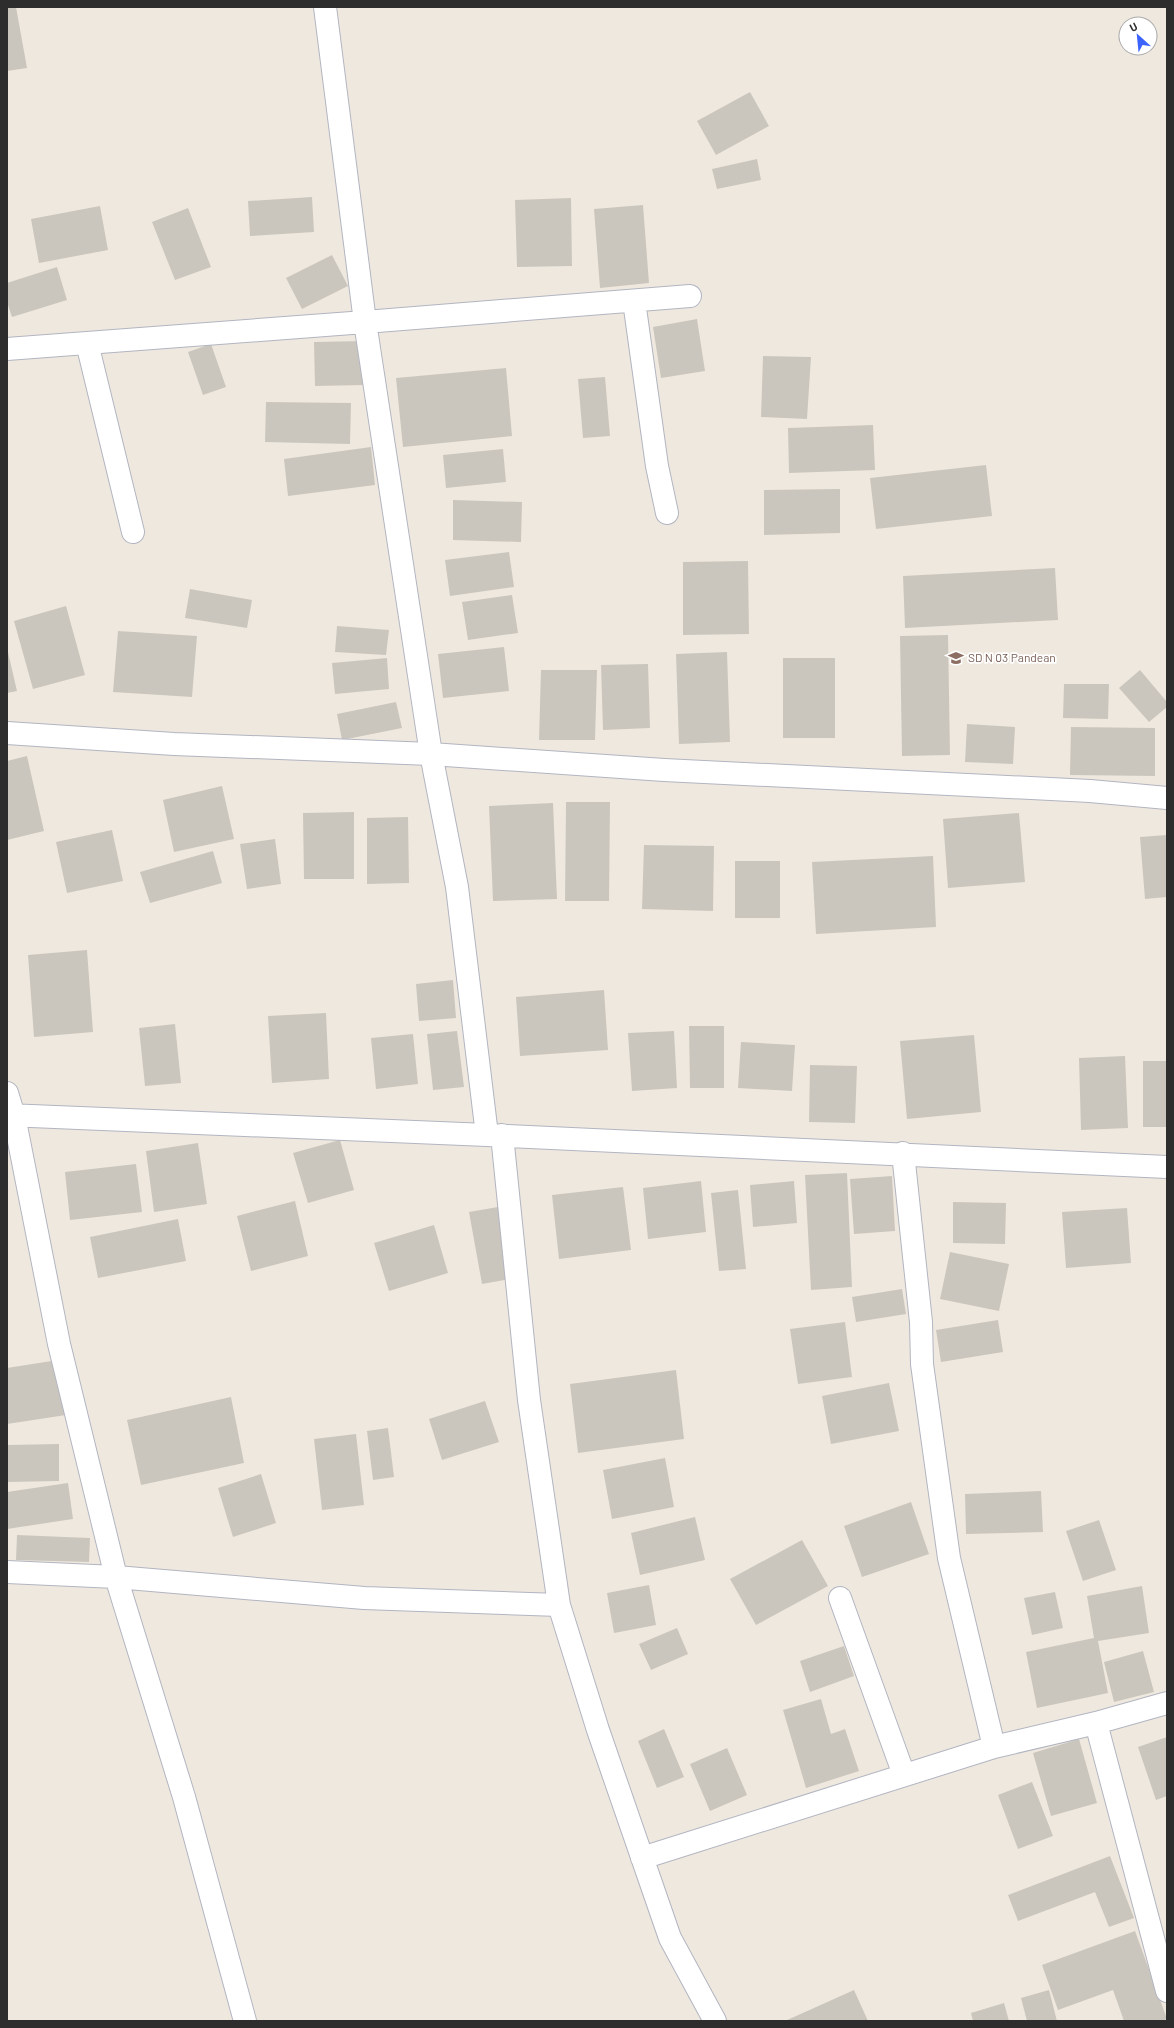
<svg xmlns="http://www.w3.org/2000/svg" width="1174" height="2028" font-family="Barlow,sans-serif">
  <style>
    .building { fill: #cbc6bd }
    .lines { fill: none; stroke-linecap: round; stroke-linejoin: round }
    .minor-casing { stroke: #b2b5c1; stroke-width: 24 }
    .minor { stroke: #fff; stroke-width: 22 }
    .labels { text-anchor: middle; stroke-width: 3.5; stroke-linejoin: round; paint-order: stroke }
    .education-label { font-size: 12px; fill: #785e54; stroke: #fff; text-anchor: start }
  </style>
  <rect width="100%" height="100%" fill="#efe8df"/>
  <!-- building -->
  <path class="building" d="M7,7H16L27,68L7,71Z
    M750,92L769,126L716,155L697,121Z
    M757,159L761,180L717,189L712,169Z
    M312,197L314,232L250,236L248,201Z
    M571,198L572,266L517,267L515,200Z
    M643,205L649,283L600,288L594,209Z
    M100,206L108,250L39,263L31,219Z
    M188,208L211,267L175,280L152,222Z
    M332,255L348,286L302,309L286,278Z
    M57,267L67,300L12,317L7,302V283Z
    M697,319L705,371L661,378L653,327Z
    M364,341L365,385L315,386L314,342Z
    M211,344L226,387L203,395L188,352Z
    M763,356L811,357L807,419L761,417Z
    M506,368L512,436L403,447L396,378Z
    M605,377L610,436L583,438L578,379Z
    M266,402L351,403L350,444L265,442Z
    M873,425L875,470L789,473L788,428Z
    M371,447L375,485L288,496L284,459Z
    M503,449L506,482L446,488L443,455Z
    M986,465L992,516L876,529L870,478Z
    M840,489V533L764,535V490Z
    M453,500L522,502L521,542L453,540Z
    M509,552L514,587L450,596L445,560Z
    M748,561L749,634L683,635V562Z
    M1055,568L1058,620L905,628L903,576Z
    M190,589L252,600L247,628L185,618Z
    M512,595L518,633L468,640L462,602Z
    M66,606L85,675L33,689L14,621Z
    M337,626L389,630L386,655L335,652Z
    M118,631L197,636L192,697L113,692Z
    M948,635L950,755L902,756L900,636Z
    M504,647L509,691L443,698L438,654Z
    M7,648L17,691L7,693Z
    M727,652L730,742L679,744L676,654Z
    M387,658L389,689L335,694L332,663Z
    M783,658H835V738H783Z
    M648,664L650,728L603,730L601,665Z
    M541,670H597L595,740H539Z
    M1140,670L1167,702V707L1149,722L1119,688Z
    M1064,684H1109L1108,719L1063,718Z
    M396,702L402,728L342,740L337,714Z
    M967,724L1015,727L1013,764L965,762Z
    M1071,727L1155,728V776L1070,775Z
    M27,756L44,831L7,840V761Z
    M222,786L234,839L174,852L163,800Z
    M566,802H610L609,901H565Z
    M553,803L557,899L493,901L489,806Z
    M354,812V879H304L303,813Z
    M1019,813L1025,882L948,888L943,819Z
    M408,817L409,883L367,884V818Z
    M112,830L123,881L67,893L56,842Z
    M1167,835V897L1145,899L1140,837Z
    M275,839L281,884L247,889L240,844Z
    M644,845L714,846L713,911L642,909Z
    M213,851L222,883L150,903L140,872Z
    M933,856L936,927L816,934L812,862Z
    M735,861H780V918H735Z
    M87,950L93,1032L34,1037L28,955Z
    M453,980L456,1018L419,1021L416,984Z
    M604,990L608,1050L520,1056L516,997Z
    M326,1013L329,1079L272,1083L268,1016Z
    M175,1024L181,1083L145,1086L139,1028Z
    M689,1026H724V1088H690Z
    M457,1031L464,1087L433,1090L427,1034Z
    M674,1031L677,1088L632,1091L628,1033Z
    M413,1034L418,1084L376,1089L371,1038Z
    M974,1035L981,1112L907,1119L900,1041Z
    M741,1042L795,1045L792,1091L738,1088Z
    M1125,1056L1128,1128L1081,1130L1079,1058Z
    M1143,1061H1167V1127H1143Z
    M810,1065L857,1066L855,1123L809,1122Z
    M340,1140L354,1190L308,1203L293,1153Z
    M198,1143L207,1204L154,1212L146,1151Z
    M136,1164L142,1212L70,1220L65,1172Z
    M847,1173L852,1287L811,1290L805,1175Z
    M892,1176L895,1231L854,1234L850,1179Z
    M701,1181L706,1232L648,1239L643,1188Z
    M794,1181L797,1223L753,1227L750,1185Z
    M623,1187L631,1250L559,1259L552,1195Z
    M738,1190L746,1269L719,1271L711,1193Z
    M295,1201L308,1256L251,1271L237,1216Z
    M953,1202L1006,1203L1005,1244L953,1243Z
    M498,1207L510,1279L482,1284L469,1212Z
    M1127,1208L1131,1263L1066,1268L1062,1212Z
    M178,1219L186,1261L98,1278L90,1237Z
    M434,1225L448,1273L389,1291L374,1243Z
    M950,1252L1009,1264L999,1311L940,1299Z
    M902,1289L906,1314L856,1322L852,1297Z
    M998,1320L1003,1352L941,1362L936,1330Z
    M845,1322L852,1377L798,1384L790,1329Z
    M58,1360L66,1415L7,1424V1368Z
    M676,1370L684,1439L578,1453L570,1384Z
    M889,1383L899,1431L831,1444L822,1396Z
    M231,1397L244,1463L141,1485L127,1420Z
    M485,1401L499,1442L442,1460L429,1419Z
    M388,1428L394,1477L373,1480L367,1431Z
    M356,1434L364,1505L322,1510L314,1439Z
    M59,1444V1481L7,1482V1445Z
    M665,1458L674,1507L612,1519L603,1470Z
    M261,1474L276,1523L233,1537L218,1488Z
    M68,1483L73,1519L7,1529V1492Z
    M1041,1491L1043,1532L966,1534L965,1494Z
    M911,1502L929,1554L862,1577L844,1526Z
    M695,1517L705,1560L640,1575L631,1533Z
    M1099,1520L1116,1570L1083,1581L1066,1531Z
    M17,1535L90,1538L89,1562L16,1560Z
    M802,1540L828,1586L756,1625L730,1579Z
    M649,1585L656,1625L614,1633L607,1593Z
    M1142,1586L1149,1633L1098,1641L1108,1693L1037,1708L1026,1652L1094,1638L1087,1596Z
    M1055,1592L1063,1628L1032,1635L1024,1598Z
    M677,1628L688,1654L651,1670L639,1644Z
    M844,1646L854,1676L810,1692L800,1661Z
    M1143,1651L1154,1692L1114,1702L1104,1662Z
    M821,1699L831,1734L845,1729L859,1771L806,1788L783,1710Z
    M664,1729L684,1777L657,1788L638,1741Z
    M1167,1737V1796L1156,1800L1138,1747Z
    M1079,1739L1097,1803L1051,1816L1033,1753Z
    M727,1748L747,1795L710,1811L690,1764Z
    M1032,1782L1053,1836L1018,1849L998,1795Z
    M1110,1856L1134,1918L1109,1927L1095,1892L1018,1921L1008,1895Z
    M1135,1931L1167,2019L1162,2021H1124L1113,1990L1058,2010L1042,1965Z
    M854,1990L868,2021H785Z
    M1049,1990L1057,2021H1027L1021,1998Z
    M1004,2003L1009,2021H973L971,2013Z"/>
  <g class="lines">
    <!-- minor casing -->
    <g class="minor-casing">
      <path id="minor" d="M325,7L365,322L431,754L457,887L487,1135
        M634,301L657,466L667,513
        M87,343L133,532
        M7,349L365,322L690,296
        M7,733L174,744L431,754L664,770L1090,791L1167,798
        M7,1093L14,1116L59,1344L116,1577L184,1797L245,2021
        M7,1115L487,1135L1167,1167
        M502,1135L529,1400L559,1605L598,1730L670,1938L715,2021
        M903,1153L921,1322L922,1364L949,1558L994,1747
        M7,1572L116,1577L364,1598L559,1605
        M840,1598L904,1775
        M1096,1723L1167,1991
        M642,1858L994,1747L1096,1723L1167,1703"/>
    </g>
    <!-- minor -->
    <use href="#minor" class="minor"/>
  </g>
  <!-- icons -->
  <defs>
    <g id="school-bare" transform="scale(1.2)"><path d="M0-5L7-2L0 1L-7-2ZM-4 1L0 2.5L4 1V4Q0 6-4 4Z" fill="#8d6e63" stroke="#fff" stroke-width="2.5" paint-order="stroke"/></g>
  </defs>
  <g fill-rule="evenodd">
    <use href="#school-bare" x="956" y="658"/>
  </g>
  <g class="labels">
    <!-- education labels -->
    <g class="education-label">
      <text x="968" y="662">SD N 03 Pandean</text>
    </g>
  </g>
  <!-- border -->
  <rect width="1174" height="2028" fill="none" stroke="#2d2d2d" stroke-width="16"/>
  <!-- north arrow -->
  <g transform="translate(1138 36) rotate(333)"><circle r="19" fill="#ffffff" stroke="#ababab"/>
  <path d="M0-3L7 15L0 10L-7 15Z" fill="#3c62ff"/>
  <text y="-6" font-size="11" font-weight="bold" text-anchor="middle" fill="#2d2d2d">U</text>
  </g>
</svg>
